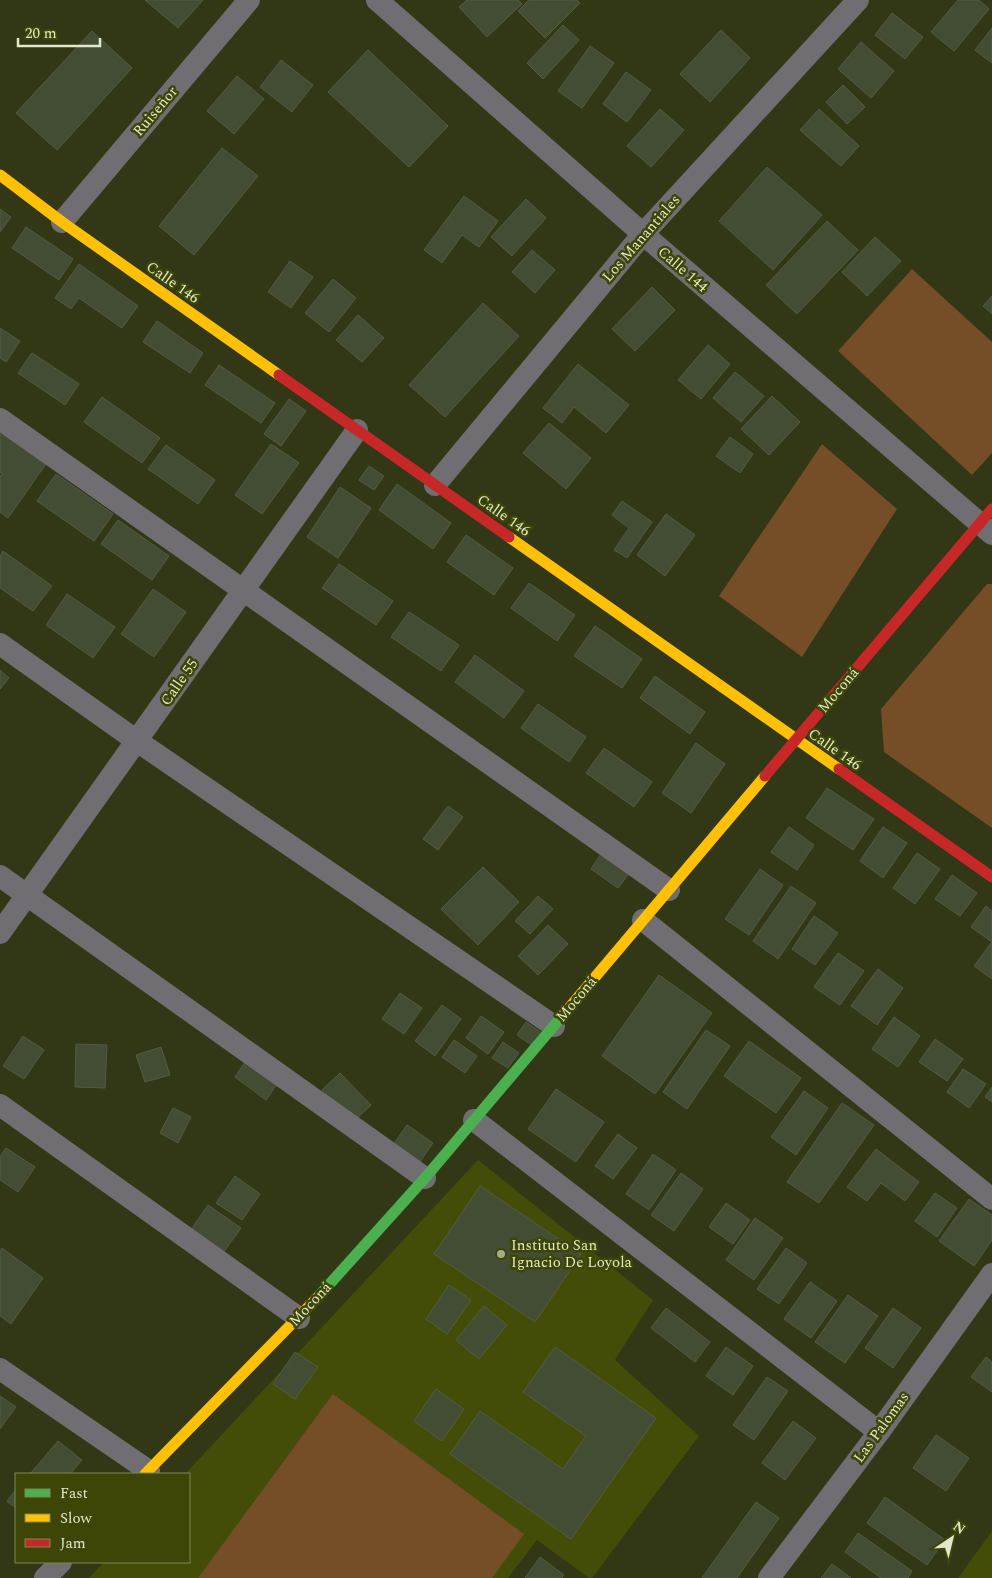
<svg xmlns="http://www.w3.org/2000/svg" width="992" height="1578" font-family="Spectral,serif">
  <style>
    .built { fill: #434d07 }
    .green { fill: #754d26 }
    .building { fill: #434d34; stroke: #535c44 }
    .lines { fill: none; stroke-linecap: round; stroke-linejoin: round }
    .street { stroke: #706e72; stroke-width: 22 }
    .fast { stroke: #4caf50; stroke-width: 11 }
    .slow { stroke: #ffc107; stroke-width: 11 }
    .jam { stroke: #c62828; stroke-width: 11 }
    .poi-dot { fill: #a4ab8b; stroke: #3d4507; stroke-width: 2 }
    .labels { text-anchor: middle; stroke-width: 5; stroke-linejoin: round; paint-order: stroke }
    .street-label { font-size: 15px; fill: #e2e9cb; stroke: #3d4507 }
    .poi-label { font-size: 15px; fill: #e2e9cb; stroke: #3d4507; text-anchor: start }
  </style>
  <rect width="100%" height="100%" fill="#323715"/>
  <!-- built -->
  <path class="built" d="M478,1160L653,1300L615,1360L699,1436L592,1578H589L537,1540L508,1578H89L104,1562H189V1474H185Z
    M992,1531V1578H958Z"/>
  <!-- green -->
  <path class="green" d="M912,269L992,342V453L972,475L838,351Z
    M822,444L897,509L802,657L719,596Z
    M987,584H992V828L884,752L881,709Z
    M333,1394L524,1534L492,1578H198Z"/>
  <!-- building -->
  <path class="building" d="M145,0H203L178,28Z
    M467,0H518L522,4L487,37L459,7Z
    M529,0H577L580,3L545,38L518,11Z
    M958,0H979L989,9L954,51L931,32Z
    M892,13L923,37L905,59L875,35Z
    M563,25L579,40L543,79L527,63Z
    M992,28V63L975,50Z
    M721,30L750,58L710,102L680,74Z
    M92,31L132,68L57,150L16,113Z
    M861,42L894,71L871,98L838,69Z
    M590,46L614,63L582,108L558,91Z
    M368,50L448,126L409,167L328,92Z
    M281,60L313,85L292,112L260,87Z
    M626,72L651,90L627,122L603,104Z
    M237,76L264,99L234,134L207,111Z
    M843,85L865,107L847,124L826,102Z
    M660,109L684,130L651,167L627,146Z
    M819,109L859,146L841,166L800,130Z
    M222,148L258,176L194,255L159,226Z
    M767,167L822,215L773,270L719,221Z
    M464,196L498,221L479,247L462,235L442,263L424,250Z
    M526,199L546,218L512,256L491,237Z
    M0,209L11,217L0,232Z
    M827,221L858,250L797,314L766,285Z
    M26,227L73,259L59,280L12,248Z
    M875,237L901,261L867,296L842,272Z
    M532,250L555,270L535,293L512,272Z
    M290,261L313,277L291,308L268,292Z
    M79,264L138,306L122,328L79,298L71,309L55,298Z
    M333,279L356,298L329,332L305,313Z
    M652,287L675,310L635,351L612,329Z
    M992,296V314L983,306Z
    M483,303L519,336L445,417L409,385Z
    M358,315L384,338L362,362L336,340Z
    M157,321L203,353L190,373L143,342Z
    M0,328L20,341L6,362L0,358Z
    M708,345L730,364L701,399L678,380Z
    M32,353L79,384L65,405L18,373Z
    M578,364L629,405L606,433L574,407L562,423L543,408Z
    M219,365L275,403L261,423L205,385Z
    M735,372L764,396L741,422L713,398Z
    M772,396L800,422L769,455L741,429Z
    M102,397L160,438L142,463L84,422Z
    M289,399L306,411L281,446L264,434Z
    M549,423L591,458L566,489L523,453Z
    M0,428L48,461L8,518L0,512V476L2,474L0,472Z
    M730,437L753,454L740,473L716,456Z
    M271,444L299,463L262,514L235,495Z
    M166,445L215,480L198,504L148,469Z
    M369,466L384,476L374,490L359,480Z
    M56,474L113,514L94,541L37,501Z
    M397,484L451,523L433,549L379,510Z
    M340,487L371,508L338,558L307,537Z
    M622,501L652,522L627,558L614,550L629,528L612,515Z
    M666,514L695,535L665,576L637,555Z
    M118,520L169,556L152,580L101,544Z
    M466,535L513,568L494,595L447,562Z
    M3,551L52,586L33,611L0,588V556Z
    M339,564L393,601L376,625L322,588Z
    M529,583L575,615L557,641L511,608Z
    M153,589L186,612L154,657L121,634Z
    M67,594L115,627L93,658L46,625Z
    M409,612L459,645L441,671L391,637Z
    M595,626L642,659L622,688L574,656Z
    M475,655L524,691L504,718L455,682Z
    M0,670L9,678L0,689Z
    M655,676L705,712L690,734L640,698Z
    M538,704L586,737L569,762L521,728Z
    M696,743L725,764L691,813L662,793Z
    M604,748L652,782L634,807L586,773Z
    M827,788L874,819L853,850L806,818Z
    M448,806L463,817L438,850L423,839Z
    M789,827L814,845L797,870L771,852Z
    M883,827L907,843L883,878L860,861Z
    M603,851L631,871L618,888L591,869Z
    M917,853L940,869L915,904L893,888Z
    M483,867L519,902L478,945L441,909Z
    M760,869L783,885L749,935L725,919Z
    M952,875L977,893L960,916L935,899Z
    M791,886L816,903L778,959L753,941Z
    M538,896L553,909L530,934L515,921Z
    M986,906L992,911V942L971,927Z
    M814,916L838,933L815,965L792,949Z
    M548,925L568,944L538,975L518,956Z
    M992,942V979L974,966Z
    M838,953L864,971L840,1005L814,987Z
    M878,969L903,988L877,1025L851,1006Z
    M659,975L712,1013L655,1094L602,1056Z
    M400,993L422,1008L404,1034L382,1019Z
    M442,1005L461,1019L435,1056L415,1041Z
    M481,1016L504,1032L488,1054L466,1038Z
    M894,1017L920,1036L898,1067L872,1049Z
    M526,1022L542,1033L533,1046L517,1035Z
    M706,1030L730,1046L687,1109L663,1092Z
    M23,1036L44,1050L24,1079L3,1066Z
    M935,1039L963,1059L947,1081L919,1062Z
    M454,1040L477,1056L465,1073L442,1057Z
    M749,1041L801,1078L776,1113L724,1076Z
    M503,1042L519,1053L508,1068L492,1058Z
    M76,1044L107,1045L105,1088L75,1087Z
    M161,1047L170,1075L145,1082L136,1055Z
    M247,1059L279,1081L266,1100L235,1077Z
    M963,1069L986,1084L969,1108L947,1092Z
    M340,1073L371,1105L353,1122L322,1090Z
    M992,1087V1102L985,1097Z
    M556,1089L604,1122L576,1162L528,1129Z
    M804,1091L828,1108L796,1155L771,1137Z
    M842,1103L874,1125L819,1203L787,1182Z
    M173,1108L191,1117L178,1143L160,1133Z
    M407,1125L433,1143L419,1163L393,1145Z
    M618,1134L637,1148L613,1179L595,1166Z
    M6,1148L35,1167L18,1192L0,1180V1157Z
    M876,1149L919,1182L905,1201L881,1183L867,1201L847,1187Z
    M653,1154L676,1170L649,1210L626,1194Z
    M681,1173L703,1189L674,1231L651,1215Z
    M235,1176L260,1194L242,1220L216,1203Z
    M480,1186L581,1254L535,1322L434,1254Z
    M935,1193L957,1208L937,1237L915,1221Z
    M969,1199L992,1215V1240L974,1266L939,1241Z
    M726,1203L750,1220L733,1244L709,1227Z
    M208,1205L241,1228L223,1253L191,1230Z
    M755,1218L783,1238L754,1280L726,1260Z
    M2,1248L43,1278L11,1324L0,1316V1251Z
    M786,1248L807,1263L779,1304L757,1289Z
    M810,1282L837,1301L811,1338L784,1319Z
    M449,1285L471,1300L447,1334L426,1319Z
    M848,1295L878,1316L845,1363L815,1342Z
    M484,1306L507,1325L479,1359L456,1340Z
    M666,1308L710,1342L695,1362L651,1328Z
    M893,1308L921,1328L893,1368L865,1348Z
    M555,1347L656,1418L571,1539L450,1454L480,1411L563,1469L586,1436L523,1392Z
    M726,1347L753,1366L733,1395L706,1376Z
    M295,1352L318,1367L295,1399L273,1384Z
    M986,1357L992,1362V1392L971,1377Z
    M767,1377L788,1391L754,1440L733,1425Z
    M436,1389L464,1409L442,1441L414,1421Z
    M0,1396L16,1407L0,1429Z
    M793,1421L816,1438L785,1480L762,1463Z
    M936,1435L969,1458L946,1491L913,1468Z
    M58,1441L82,1460L70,1474H30Z
    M16,1490V1508L7,1501Z
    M885,1497L945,1540L927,1565L867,1523Z
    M756,1502L779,1518L737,1578H702Z
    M858,1533L912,1571L908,1578H881L845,1552Z
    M540,1557L564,1575L562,1578H525Z
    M832,1564L851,1578H821Z"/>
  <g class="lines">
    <!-- street -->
    <path class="street" d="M377,0L643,234L992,534
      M62,222L249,0
      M0,419L669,890
      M435,485L643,234L858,0
      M0,644L137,741L554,1026
      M0,876L425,1178
      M643,920L992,1199
      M0,933L357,430
      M0,1105L299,1318
      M474,1120L879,1432
      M0,1369L149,1471
      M45,1578L61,1562
      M769,1578L879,1432L992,1274"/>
    <!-- fast -->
    <path class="fast" d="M317,1298L425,1178L563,1015"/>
    <!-- slow -->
    <path class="slow" d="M0,175L62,222L279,375
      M509,537L839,769
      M563,1015L765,776
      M145,1474L317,1298"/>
    <!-- jam -->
    <path class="jam" d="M279,375L509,537
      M839,769L992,877
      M765,776L992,509"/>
  </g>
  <!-- markers -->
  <circle class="poi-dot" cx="501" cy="1254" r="5"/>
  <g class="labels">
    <!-- street labels -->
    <g class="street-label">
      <text transform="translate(155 111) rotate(-50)" y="5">Ruiseñor</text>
      <text transform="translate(641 238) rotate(-49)" y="5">Los Manantiales</text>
      <text transform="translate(683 269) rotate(41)" y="5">Calle 144</text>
      <text transform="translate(173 282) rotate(35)" y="5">Calle 146</text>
      <text transform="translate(504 515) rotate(35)" y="5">Calle 146</text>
      <text transform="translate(179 682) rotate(-55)" y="5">Calle 55</text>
      <text transform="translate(838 690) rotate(-50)" y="5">Moconá</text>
      <text transform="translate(835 749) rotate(35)" y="5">Calle 146</text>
      <text transform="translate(576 999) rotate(-50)" y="5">Moconá</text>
      <text transform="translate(310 1304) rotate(-47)" y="5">Moconá</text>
      <text transform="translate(881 1427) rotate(-54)" y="5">Las Palomas</text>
    </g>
    <!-- poi labels -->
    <g class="poi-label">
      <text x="511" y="1250">Instituto San<tspan x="511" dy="17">Ignacio De Loyola</tspan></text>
    </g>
  </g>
  <!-- legend -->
  <rect x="15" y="1473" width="175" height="90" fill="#3d4507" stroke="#7f8755"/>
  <rect x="25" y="1489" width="25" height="8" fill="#4caf50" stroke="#7f8755"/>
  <text x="60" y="1498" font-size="15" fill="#e2e9cb">Fast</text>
  <rect x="25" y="1514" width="25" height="8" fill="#ffc107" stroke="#7f8755"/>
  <text x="60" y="1523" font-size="15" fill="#e2e9cb">Slow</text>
  <rect x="25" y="1539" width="25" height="8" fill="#c62828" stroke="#7f8755"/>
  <text x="60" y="1548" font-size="15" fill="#e2e9cb">Jam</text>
  <!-- north arrow -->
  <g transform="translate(952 1538) rotate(35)" stroke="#3d4507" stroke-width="4" paint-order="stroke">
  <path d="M0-4L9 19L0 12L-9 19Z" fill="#e2e9cb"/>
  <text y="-8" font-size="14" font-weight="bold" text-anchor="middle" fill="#e2e9cb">N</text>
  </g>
  <!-- scale -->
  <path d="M18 38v8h82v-8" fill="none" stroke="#e2e9cb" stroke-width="2.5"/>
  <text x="25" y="38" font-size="15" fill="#e2e9cb" stroke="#3d4507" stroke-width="4" paint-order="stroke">20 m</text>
</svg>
